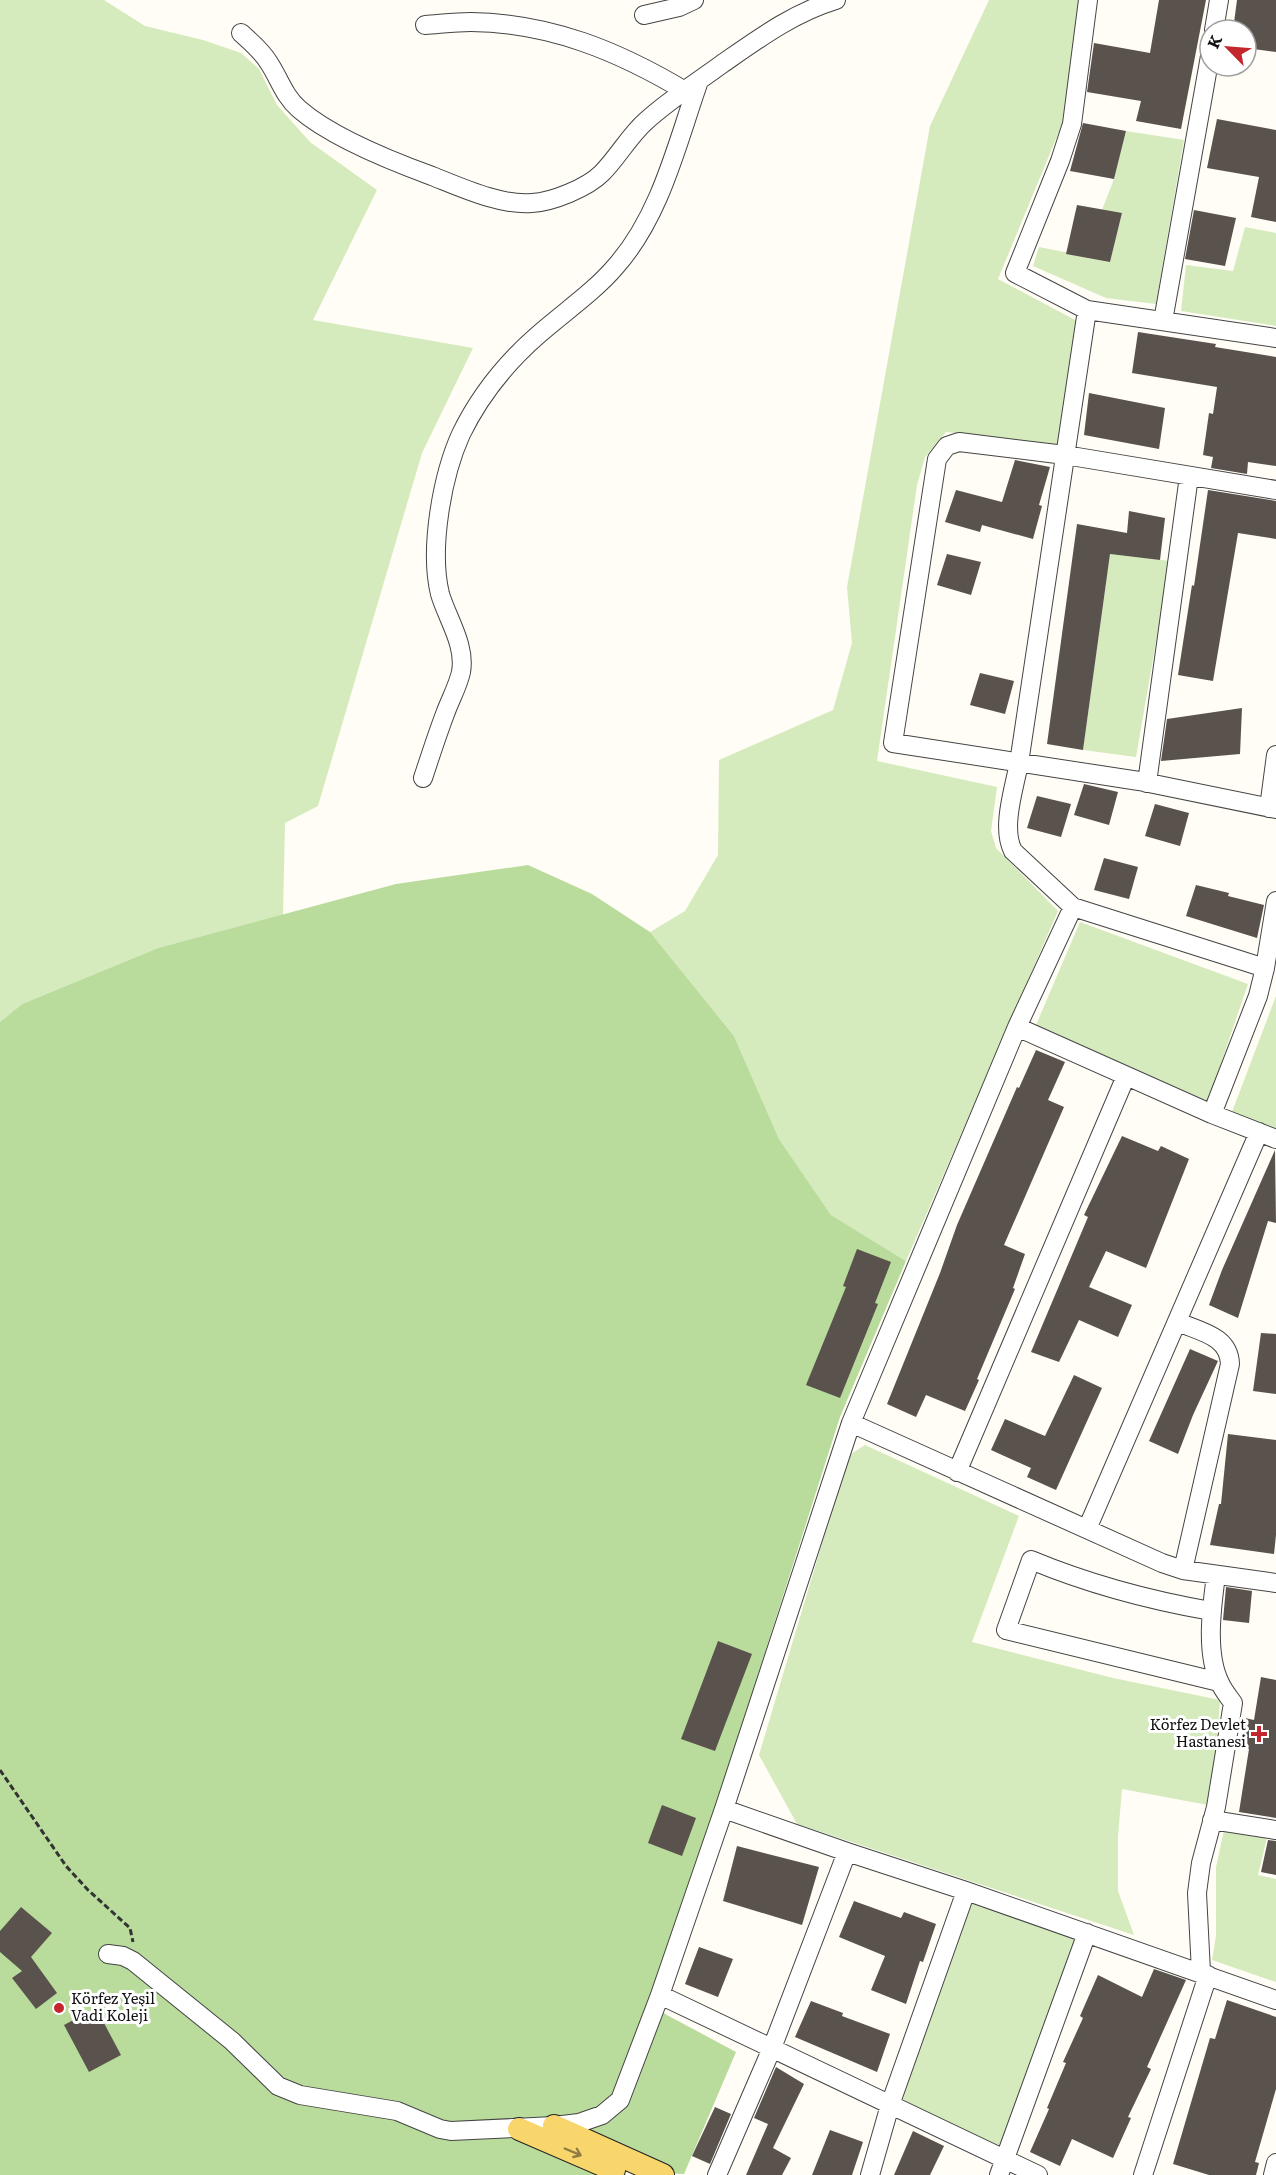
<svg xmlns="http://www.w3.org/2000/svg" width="1276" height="2175" font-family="Literata,serif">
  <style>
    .green { fill: #d5ebbd }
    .forest { fill: #b9dc9c }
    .building { fill: #5a524d }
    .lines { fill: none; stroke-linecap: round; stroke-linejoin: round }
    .minor-casing { stroke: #444; stroke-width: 20 }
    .major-casing { stroke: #222; stroke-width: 24 }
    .path { stroke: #333; stroke-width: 3; stroke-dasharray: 6 3; stroke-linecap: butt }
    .minor { stroke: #fff; stroke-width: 18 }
    .major { stroke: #f9d66b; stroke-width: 22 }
    .oneway { stroke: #917d42 }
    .poi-dot { fill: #c4262e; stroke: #fff; stroke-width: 2 }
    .labels { text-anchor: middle; stroke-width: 6; stroke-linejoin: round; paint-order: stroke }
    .poi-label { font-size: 15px; fill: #111; stroke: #fff; text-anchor: end }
  </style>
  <rect width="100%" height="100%" fill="#fffdf5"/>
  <!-- green -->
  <path class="green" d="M0,0H104L145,26L203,40L241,53L259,69L277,105L310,142L377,190L313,320L473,348L422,453L318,806L285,823L283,915L158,948L22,1004L0,1022Z
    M989,0H1082L1065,117L998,279L1077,321L1062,447L946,432L925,457L917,485L877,761L997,787L991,831L996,848L1058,911L906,1261L831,1215L779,1139L734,1036L650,932L685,911L718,855L719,760L833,710L852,643L847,587L930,126Z
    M1126,131L1184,140L1156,304L1106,298L1033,266L1039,247L1110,261L1122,214L1102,210L1114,179Z
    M1245,227L1276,233V326L1181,311L1186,265L1233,271Z
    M1110,554L1170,561L1136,757L1083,750Z
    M1080,922L1248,984L1208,1101L1036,1025Z
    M1276,996V1129L1232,1112Z
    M865,1445L1019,1516L972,1642L1113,1678L1220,1700L1217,1743L1208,1805L1122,1789L1118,1836V1891L1134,1935L797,1824L759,1755L848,1456Z
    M1224,1830L1267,1838L1258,1875L1276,1879V1982L1212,1960L1216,1936V1867Z
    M966,1891L1087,1933L1005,2160L890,2105Z"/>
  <!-- forest -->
  <path class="forest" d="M528,865L592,894L650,932L734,1036L779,1139L831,1215L906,1261L840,1417L652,2007L736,2052L684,2174L620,2172L609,2175H0V1022L22,1004L158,948L396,884Z"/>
  <!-- building -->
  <path class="building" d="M1159,0H1206L1181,129L1136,121L1141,101L1087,92L1094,43L1150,53Z
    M1237,0H1276V52L1246,48V30H1233Z
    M1217,119L1276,130V222L1251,217L1259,177L1207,168Z
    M1083,123L1126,131L1114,179L1070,171Z
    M1077,205L1122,213L1110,262L1066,254Z
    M1194,210L1236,218L1225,266L1185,259Z
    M1138,332L1216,344L1215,347L1276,357V466L1248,462L1247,474L1211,468L1213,457L1203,455L1209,413L1213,414L1217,387L1132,373Z
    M1089,393L1165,408L1159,449L1084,435Z
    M1015,460L1050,467L1039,505L1042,506L1033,539L982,525L980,532L945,522L956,490L1002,502Z
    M1208,490L1276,501V539L1238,533L1213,681L1178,675L1192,585L1194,586Z
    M1129,511L1165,518L1160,560L1110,554L1083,750L1047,744L1077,524L1127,533Z
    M947,554L981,562L971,595L937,585Z
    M980,673L1014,681L1005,714L970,705Z
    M1242,708L1240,754L1161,761L1167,719Z
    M1084,784L1118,792L1109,825L1074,815Z
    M1037,796L1071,804L1061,837L1027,828Z
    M1155,804L1189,813L1180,846L1145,836Z
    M1104,858L1138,867L1129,899L1094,890Z
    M1196,885L1229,893L1228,896L1264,905L1257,938L1186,916Z
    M1036,1050L1065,1062L1048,1100L1064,1107L1004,1245L1025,1254L1013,1288L1015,1289L977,1379L979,1380L965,1411L926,1395L916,1417L887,1404L940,1273L957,1225L1017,1087L1019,1088Z
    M1122,1136L1158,1151L1161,1146L1189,1159L1146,1268L1106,1251L1089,1287L1132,1305L1118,1337L1079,1320L1059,1362L1031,1352L1088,1217L1084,1215Z
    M1275,1150L1276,1223L1268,1221L1238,1318L1209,1305L1222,1270Z
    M857,1249L891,1262L875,1303L878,1304L840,1398L806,1385L846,1287L843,1286Z
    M1261,1333L1276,1334V1394L1253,1391Z
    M1190,1349L1218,1361L1193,1415L1178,1454L1149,1441Z
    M1074,1375L1102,1388L1056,1490L1027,1477L1031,1468L991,1450L1005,1419L1045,1436Z
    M1228,1434L1276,1440V1535L1274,1554L1210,1545L1219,1504H1221Z
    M1226,1587L1252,1591L1249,1623L1223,1620Z
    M718,1641L752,1654L715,1751L681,1739Z
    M1261,1677L1276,1680V1818L1239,1812L1249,1749L1241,1748L1245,1718L1254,1720Z
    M662,1805L696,1818L682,1856L648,1843Z
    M1268,1840L1276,1841V1875L1261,1872Z
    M737,1846L819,1867L802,1925L723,1901Z
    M854,1901L901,1918L904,1912L936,1924L923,1962L920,1961L906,2004L871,1990L885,1956L839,1937Z
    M21,1907L52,1933L31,1957L57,1993L36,2009L12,1978L22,1971L0,1952V1931Z
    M699,1947L733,1959L718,1997L685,1984Z
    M1154,1969L1186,1980L1147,2067L1151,2069L1128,2117L1131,2118L1113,2158L1072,2139L1060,2166L1030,2152L1049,2109L1047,2108L1066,2063L1063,2062L1083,2018L1080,2016L1098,1975L1142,1997Z
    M1227,2000L1276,2017V2089L1255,2162L1259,2163L1256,2175H1209L1173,2164L1210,2038L1215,2039Z
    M811,2001L843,2013L842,2016L890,2034L877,2072L795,2037Z
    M96,2008L121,2055L89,2072L64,2025Z
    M776,2067L804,2084L773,2148L791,2158L782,2175H746L768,2124L754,2118Z
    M715,2107L731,2114L710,2164L692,2156Z
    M830,2130L863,2142L852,2175H812Z
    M913,2131L944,2146L930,2175H894Z"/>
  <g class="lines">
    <!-- minor casing -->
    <g class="minor-casing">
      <path id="minor" d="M1088,0L1072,124L1060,161L1015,273L1087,310L1276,338
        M644,15L679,7L694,0
        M425,25C440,24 456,22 471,22C550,23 618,51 685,91
        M1214,30L1219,0
        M241,33C251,42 262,51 269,63C279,78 284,96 299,109C331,137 391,161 432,176C460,187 501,206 532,203C552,202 587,188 602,173C618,157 629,136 646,121C669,100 696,83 722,64C758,39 793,13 836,0
        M1087,310L1019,763C1014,789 1001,828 1013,851L1073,907L1265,968L1276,901
        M1163,321L1210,56
        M1276,490L1065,455L959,442L947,446L937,459L893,743L1139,781L1276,809
        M423,778C430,757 437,735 445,714C450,700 458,686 461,672C466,645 447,618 440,594C429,549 442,476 461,434C479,397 507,362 538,335C564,312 594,292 616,266C661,215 677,143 699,81
        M1147,783L1189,476
        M1269,808L1276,755
        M1017,1027L1212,1114L1276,1139
        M1212,1114L1258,996L1265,968
        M1178,1322C1201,1332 1229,1336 1230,1364L1183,1570
        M851,1423L1162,1563L1183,1570L1276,1583
        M957,1472L1126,1076
        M1087,1529L1259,1132
        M1211,1611C1148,1600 1091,1585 1031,1560L1006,1630L1219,1682
        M724,1809L847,1852
        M1212,1820L1276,1830
        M108,1954L123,1956L133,1961L232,2041L278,2086L300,2095L397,2111L440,2129L451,2131L554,2126L579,2123L602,2115L620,2100L660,1995
        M1201,1972L1197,1893L1201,1863L1216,1807L1233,1703C1228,1696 1223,1690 1220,1683C1205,1653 1212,1606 1216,1575
        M717,2175L772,2048L847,1852L966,1891L1276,2000
        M870,2175L890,2105L966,1891
        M999,2175L1087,1933
        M1038,2175L660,1995L724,1809L851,1423L1017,1027L1073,907
        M1143,2175L1208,1975
        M1273,2175L1276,2163"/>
    </g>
    <!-- major casing -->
    <g class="major-casing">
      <path id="major" d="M554,2126L663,2175
        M519,2129L614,2170"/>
    </g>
    <!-- path -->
    <path class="path" d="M0,1770L66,1866L88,1890L130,1928L133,1942"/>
    <!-- minor -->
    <use href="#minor" class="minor"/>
    <!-- major -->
    <use href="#major" class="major"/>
  </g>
  <!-- one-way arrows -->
  <defs><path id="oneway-shaft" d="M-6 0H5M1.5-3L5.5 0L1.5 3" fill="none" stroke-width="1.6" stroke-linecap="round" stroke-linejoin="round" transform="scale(1.5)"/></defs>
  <use class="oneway" href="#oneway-shaft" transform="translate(573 2152) rotate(23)"/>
  <!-- markers -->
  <g class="poi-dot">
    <path d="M1256 1725h6v6h6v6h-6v6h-6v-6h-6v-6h6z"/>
    <circle cx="59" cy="2008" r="6"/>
  </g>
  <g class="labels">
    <!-- poi labels -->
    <g class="poi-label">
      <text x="1246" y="1730">Körfez Devlet<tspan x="1246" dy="17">Hastanesi</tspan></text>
      <text x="71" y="2004" text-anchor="start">Körfez Yeşil<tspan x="71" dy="17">Vadi Koleji</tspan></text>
    </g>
  </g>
  <!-- north arrow -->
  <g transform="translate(1228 48) rotate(295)"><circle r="28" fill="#ffffff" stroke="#a0a0a0" stroke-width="1.5"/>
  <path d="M0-4.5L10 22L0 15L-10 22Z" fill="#c4262e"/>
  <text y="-9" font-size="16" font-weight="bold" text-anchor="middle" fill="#111111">K</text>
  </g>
</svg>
